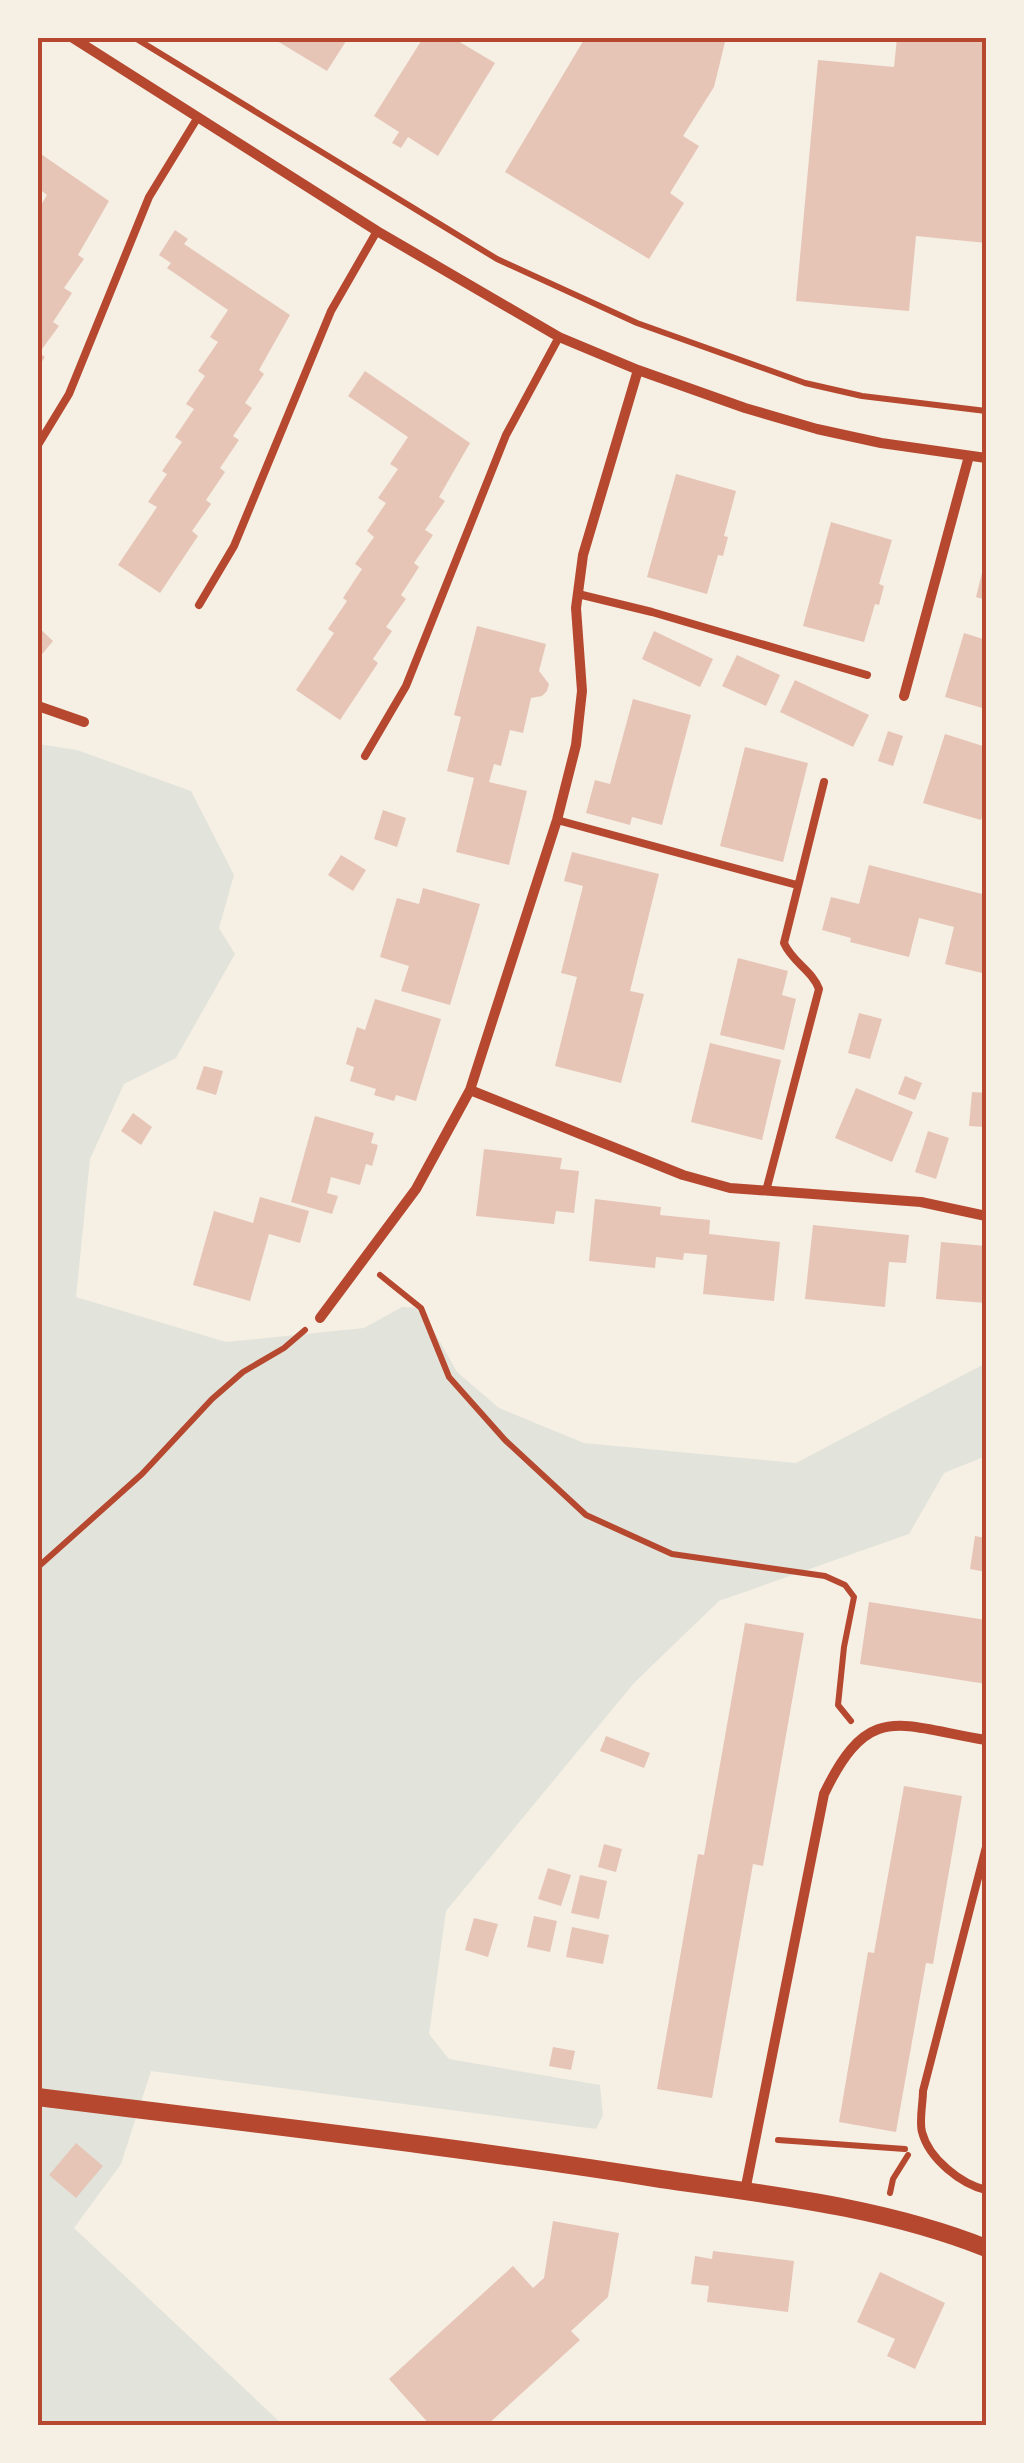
<svg xmlns="http://www.w3.org/2000/svg" width="1024" height="2463" font-family="'Alegreya Sans',sans-serif">
  <style>
    .green { fill: #e2e4dc }
    .building { fill: #e6c5b7 }
    .lines { fill: none; stroke-linecap: round; stroke-linejoin: round }
    .path { stroke: #b5482f; stroke-width: 6 }
    .service { stroke: #b5482f; stroke-width: 8 }
    .minor { stroke: #b5482f; stroke-width: 10 }
    .tertiary { stroke: #b5482f; stroke-width: 18 }
    .neatline { fill: none; stroke: #b5482f; stroke-width: 4 }
  </style>
  <rect width="100%" height="100%" fill="#f6efe4"/>
  <!-- green -->
  <path class="green" d="M38,744L77,750L191,791L234,875L219,928L235,954L176,1058L124,1084L90,1159L76,1297L226,1342L364,1328L402,1307L421,1308L457,1372L499,1408L584,1443L796,1463L986,1363V1456L944,1473L909,1534L719,1601L634,1683L446,1911L429,2034L449,2059L600,2085L603,2115L596,2129L151,2071L121,2164L74,2228L283,2425L38,2426Z"/>
  <!-- building -->
  <path class="building" d="M272,38H348L327,71Z
    M423,38H453L495,63L438,156L408,137L401,148L392,143L399,132L374,116Z
    M585,38H726L714,87L683,136L699,146L670,193L684,203L649,259L505,172Z
    M897,38H986V243L916,236L909,311L796,301L818,60L894,67Z
    M38,152L109,201L78,255L84,259L64,288L72,293L53,322L59,326L39,353L45,357L38,367V210L47,195L38,188Z
    M175,230L188,239L184,244L290,315L259,370L264,374L245,403L252,408L233,436L239,440L220,468L225,472L206,500L211,504L192,531L198,536L160,593L118,565L157,507L148,502L167,474L162,471L182,442L175,437L194,409L186,404L205,376L198,371L218,342L210,337L228,310L167,268L171,263L159,255Z
    M365,371L470,443L439,497L445,501L425,530L433,535L414,563L419,567L401,595L406,599L386,627L392,631L373,659L378,663L340,720L296,690L334,633L328,629L347,601L343,598L362,569L355,564L374,537L367,531L386,503L378,498L398,469L390,464L408,437L348,396Z
    M676,474L736,491L724,536L728,537L723,556L718,555L707,594L647,577Z
    M831,522L892,540L879,584L884,586L879,605L875,604L864,642L803,626Z
    M985,561H986V600L976,597Z
    M477,626L546,644L539,671L549,684L547,691L542,696L531,698L523,733L510,730L501,766L494,764L489,782L527,791L509,865L456,852L474,778L447,771L461,717L454,715Z
    M38,627L53,641L38,659Z
    M654,631L713,659L700,687L642,659Z
    M964,633L986,640V709L945,697Z
    M737,655L780,675L766,706L722,686Z
    M795,680L869,715L853,747L780,712Z
    M633,699L691,715L662,825L632,817L630,825L586,813L595,780L610,784Z
    M888,731L903,736L893,766L878,761Z
    M945,734L986,747V804L981,820L923,803Z
    M745,747L808,763L783,862L720,846Z
    M383,810L406,818L397,847L374,839Z
    M572,852L659,874L630,991L644,994L621,1083L555,1066L577,977L561,973L583,886L564,881Z
    M341,855L366,870L353,891L328,875Z
    M869,865L986,895V974L945,964L954,927L919,918L909,957L850,942L851,938L822,930L831,897L859,904Z
    M423,888L480,904L450,1005L401,991L409,966L380,957L397,898L419,904Z
    M738,958L788,971L782,995L796,999L784,1050L720,1035Z
    M375,999L441,1019L416,1101L396,1095L394,1101L374,1095L376,1089L350,1081L354,1067L346,1064L357,1027L365,1030Z
    M859,1013L882,1019L870,1059L848,1053Z
    M710,1043L781,1060L762,1140L691,1122Z
    M204,1066L223,1071L216,1095L196,1089Z
    M905,1076L922,1083L915,1100L898,1094Z
    M856,1088L913,1112L892,1162L835,1138Z
    M972,1092L986,1093V1127L969,1126Z
    M133,1113L152,1127L141,1145L121,1131Z
    M315,1116L374,1133L371,1143L378,1145L372,1166L366,1164L360,1185L331,1177L327,1193L338,1196L332,1214L291,1202Z
    M928,1131L949,1138L936,1179L915,1172Z
    M484,1149L562,1158L560,1169L579,1171L574,1213L556,1211L554,1224L476,1216Z
    M260,1197L309,1211L300,1243L269,1234L250,1301L193,1285L214,1211L253,1223Z
    M595,1199L661,1207L660,1215L710,1220L709,1234L780,1242L774,1301L703,1294L707,1255L684,1253L683,1260L656,1257L655,1268L589,1261Z
    M813,1225L909,1235L906,1263L889,1262L885,1307L805,1299Z
    M941,1242L986,1246V1303L936,1299Z
    M975,1536L986,1538V1572L970,1569Z
    M869,1602L986,1620V1684L860,1664Z
    M745,1623L804,1633L763,1866L753,1864L712,2098L657,2089L698,1854L704,1855Z
    M606,1736L650,1753L644,1768L600,1751Z
    M904,1786L962,1796L933,1964L926,1963L896,2132L839,2122L868,1952L874,1953Z
    M604,1844L622,1849L616,1872L598,1867Z
    M548,1868L571,1875L561,1906L538,1899Z
    M580,1875L607,1881L599,1919L571,1913Z
    M534,1916L557,1921L550,1952L527,1947Z
    M474,1918L498,1924L488,1957L465,1950Z
    M572,1927L609,1935L603,1964L566,1957Z
    M553,2047L575,2051L571,2070L549,2066Z
    M76,2143L103,2166L76,2198L49,2175Z
    M553,2221L619,2233L608,2297L571,2331L580,2340L486,2426H431L389,2379L513,2266L533,2288L544,2278Z
    M713,2251L794,2261L788,2312L707,2302L709,2286L691,2284L695,2256L712,2259Z
    M880,2272L945,2303L915,2369L887,2356L895,2339L857,2322Z"/>
  <g class="lines">
    <!-- path -->
    <path class="path" d="M135,38L497,259L637,323L805,383L862,396L986,411
      M380,1275L421,1308L449,1377L505,1440L586,1515L672,1554L825,1576L845,1585L854,1597L844,1647L838,1705L851,1721
      M38,1567L142,1474L212,1399L243,1372L284,1348L305,1330
      M778,2140L905,2149
      M890,2193L893,2179L908,2155"/>
    <!-- service -->
    <path class="service" d="M38,445L69,394L149,197L198,117
      M578,594L652,612L867,675
      M199,605L234,546L331,311L377,231
      M365,756L406,686L506,435L559,337
      M557,820L797,885
      M766,1191L819,989C812,970 792,962 784,943L824,782
      M986,1847L923,2091C923,2103 919,2121 922,2132C929,2159 961,2184 986,2190"/>
    <!-- minor -->
    <path class="minor" d="M73,38L377,231L559,337L638,370L745,408L817,429L881,443L986,458
      M904,696L969,456
      M38,706L84,722
      M470,1090L683,1175L730,1188L921,1202L986,1216
      M320,1318L416,1189L470,1090L557,820L576,745L582,691L576,608L583,555L638,370
      M745,2191L824,1794C869,1700 899,1726 986,1740"/>
    <!-- tertiary -->
    <path class="tertiary" d="M38,2097C245,2123 454,2146 661,2179C771,2195 883,2207 986,2248"/>
  </g>
  <!-- border -->
  <rect width="1024" height="2463" fill="none" stroke="#f6efe4" stroke-width="80"/>
  <rect x="40" y="40" width="944" height="2383" class="neatline"/>
</svg>
